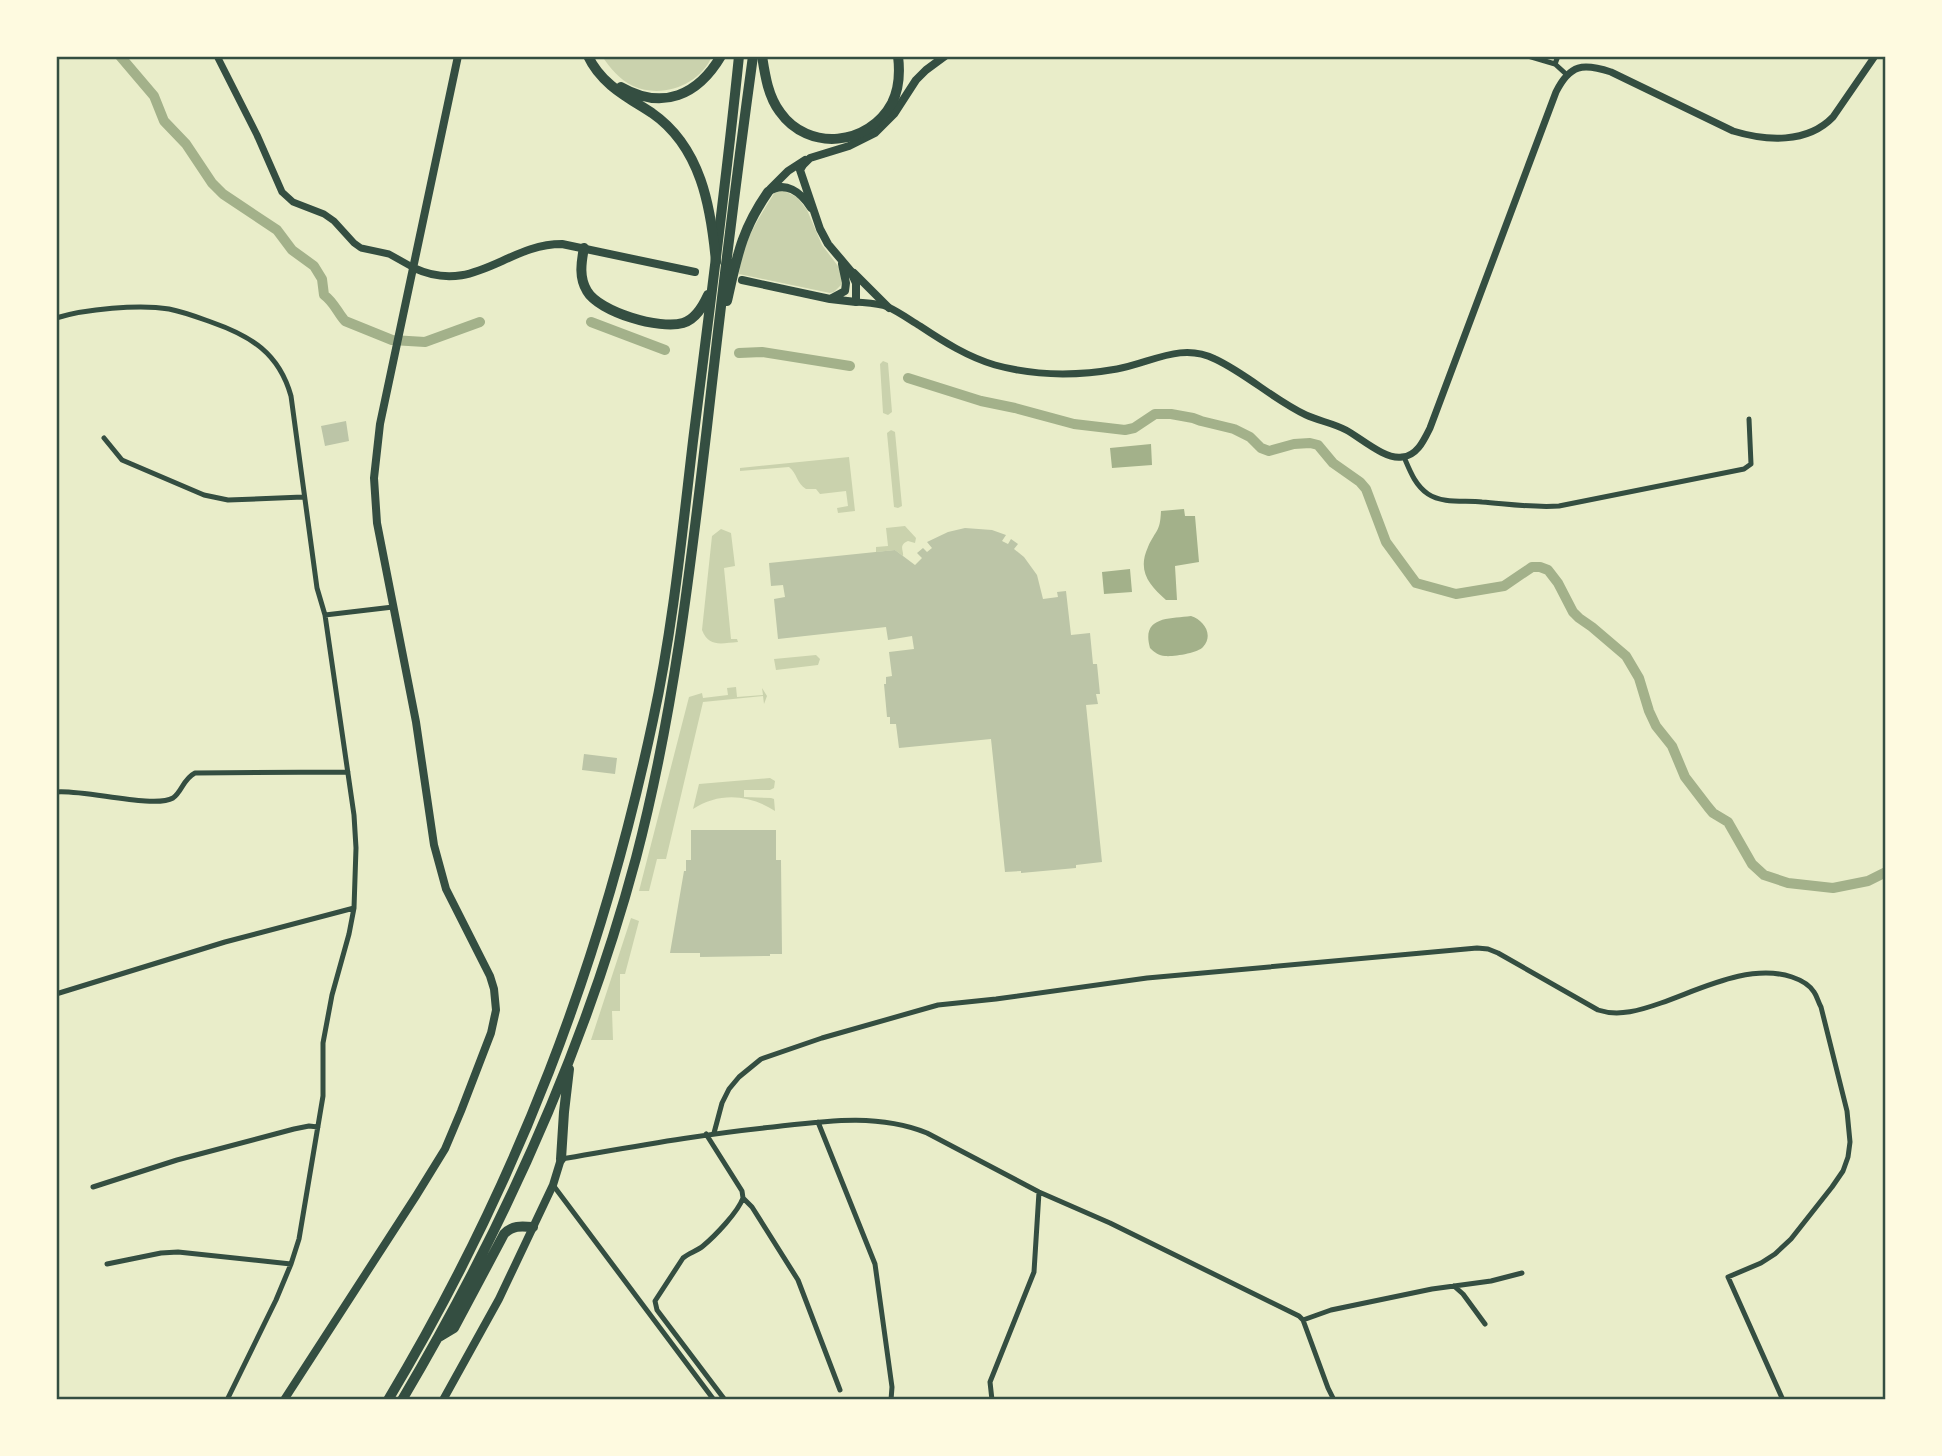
<svg xmlns="http://www.w3.org/2000/svg" width="1942" height="1456" font-family="'PT Sans Narrow',sans-serif">
  <style>
    .green { fill: #cad2ad }
    .water { fill: #a3b18a }
    .lines { fill: none; stroke-linecap: round; stroke-linejoin: round }
    .canal { stroke: #a3b18a; stroke-width: 10 }
    .building { fill: #bcc5a7 }
    .minor { stroke: #344e41; stroke-width: 5 }
    .tertiary { stroke: #344e41; stroke-width: 7 }
    .secondary { stroke: #344e41; stroke-width: 8 }
    .trunk { stroke: #344e41; stroke-width: 10 }
    .motorway { stroke: #344e41; stroke-width: 10 }
    .neatline { fill: none; stroke: #344e41; stroke-width: 2.5 }
  </style>
  <rect width="100%" height="100%" fill="#e9edc9"/>
  <!-- green -->
  <path class="green" d="M602,56H712C700,85 662,99 633,86C620,80 610,68 602,56Z
    M784,191L797,197L807,210L822,245L841,270L842,284L834,292L830,293L739,274C742,242 759,218 775,192Z
    M883,361L888,363L892,412L888,415L883,413L880,364Z
    M891,430L895,432L902,506L898,508L894,507L887,433Z
    M849,457L855,511L838,513L837,508L848,506L846,491L820,494L816,489H806C797,484 797,473 789,467L740,471V468Z
    M905,526L916,538L915,543L908,541C898,545 904,551 903,556L895,550L876,552V547L888,546L886,528Z
    M721,529L731,533L735,566L724,568L731,639H737L738,642C722,643 709,648 702,630L712,536Z
    M816,655L820,659L818,665L776,670L774,659Z
    M736,687L737,697L763,695L762,688L767,696L764,704L763,696L703,702L666,859H657L649,891H639L689,697L702,693L703,698L728,695L727,688Z
    M770,778L775,781L774,788L770,790H744V797L771,798L774,799L775,811C749,794 719,792 693,809L699,784Z
    M631,918L639,921L625,974H620V1011H612L613,1040H591Z"/>
  <!-- water -->
  <path class="water" d="M1151,444L1152,465L1112,468L1110,448Z
    M1184,509L1185,516H1195L1199,562L1175,566L1177,600H1166C1149,585 1137,571 1148,547C1156,529 1160,533 1161,511Z
    M1130,569L1132,592L1104,594L1102,572Z
    M1191,616C1204,620 1214,635 1203,647C1198,653 1173,657 1165,656C1159,656 1154,652 1150,648C1141,616 1169,619 1191,616Z"/>
  <g class="lines">
    <!-- canal -->
    <path class="canal" d="M120,56L154,96L164,121L186,144L212,183L223,194L277,230L292,250L314,266L322,279L324,295C334,302 337,312 345,321L392,340L425,342L480,322
      M591,322L665,350
      M739,353L762,352L850,366
      M908,378L981,401L1015,408L1074,424L1125,430L1134,428L1155,414H1171L1193,418L1201,421L1234,429L1250,437L1261,448L1269,451L1294,444L1310,443L1318,445L1333,463L1360,482L1366,489L1386,542L1416,583L1456,594L1504,586L1532,567H1540L1548,570L1558,583L1573,612L1579,618L1592,627L1626,656L1639,678L1649,711L1656,726L1672,746L1685,777L1708,807L1713,813L1728,822L1752,864L1764,875L1788,883L1833,888L1868,881L1886,872"/>
  </g>
  <!-- building -->
  <path class="building" d="M346,421L349,441L325,446L321,426Z
    M965,528L992,530L1006,535L1002,541L1008,544L1011,539L1018,544L1014,549L1024,557L1037,575L1043,599L1058,597L1057,592L1066,591L1071,635L1090,633L1093,664H1097L1100,694H1096L1098,704L1086,705L1102,862L1076,865V868L1021,873V871L1005,872L991,739L899,748L896,724H890V717H887L884,684H886V677L892,676L889,652L914,649L912,636L888,640L886,627L778,639L774,599L785,597L783,585L771,586L769,563L895,550L915,565L922,558L917,553L923,548L927,552L932,548L927,542L948,532Z
    M584,754L617,758L615,774L582,770Z
    M691,830H776V860H781L782,954H770V956L700,957V953H670L684,871H686V860H691Z"/>
  <g class="lines">
    <!-- minor -->
    <path class="minor" d="M1528,56L1555,64
      M1558,56L1555,64L1566,74
      M56,318C85,309 139,304 169,309C184,312 197,317 211,322C251,336 279,353 291,396L317,588L325,615L354,815L356,848L354,908L349,934L332,995L323,1043V1096L299,1239L291,1264L276,1300L227,1400
      M104,438L122,460L204,495L228,500L303,497
      M1404,457C1410,471 1415,485 1428,494C1443,504 1465,500 1482,502C1508,504 1533,508 1559,506L1744,469L1751,464L1749,419
      M325,615L393,607
      M56,792C83,789 154,809 173,798C182,792 183,779 195,773L348,772
      M56,994L225,942L354,908
      M818,1122L875,1264L892,1387L891,1400
      M714,1133L722,1103L729,1089L739,1077L761,1059L822,1038L938,1005L996,999L1147,978L1477,948L1488,949L1498,953L1598,1010C1619,1017 1641,1010 1661,1003C1701,989 1750,963 1792,977C1801,980 1809,984 1814,992C1817,996 1818,1002 1821,1007L1847,1111L1850,1142L1848,1157L1843,1171L1832,1187L1791,1239L1775,1254L1761,1263L1728,1277L1783,1400
      M706,1134L742,1191L743,1198C738,1212 715,1236 703,1246C697,1251 689,1253 683,1258L655,1301L657,1310L725,1400
      M561,1159C632,1147 702,1134 773,1127C825,1121 878,1113 927,1133L1039,1192L1110,1223L1299,1316L1303,1320L1328,1388L1334,1400
      M553,1185L714,1400
      M93,1187L177,1160L294,1129L309,1126L318,1127
      M743,1198L752,1207L798,1280L840,1390
      M107,1264L161,1253L178,1252L291,1264
      M1454,1286L1463,1294L1485,1324
      M1303,1320L1331,1310L1432,1289L1491,1281L1522,1273
      M992,1400L990,1382L1034,1272L1039,1192"/>
    <!-- tertiary -->
    <path class="tertiary" d="M217,56L257,135L282,192L293,202L324,214L334,221L354,243L361,248L389,254L414,268
      M856,302C867,303 878,303 888,307C899,312 910,320 920,326C944,342 968,357 995,365C1035,376 1077,376 1117,369C1151,363 1181,342 1215,359C1247,374 1274,400 1306,415C1319,421 1333,423 1346,430C1361,438 1385,460 1402,457C1417,456 1424,440 1430,428L1556,92C1570,64 1583,63 1611,72L1733,131C1766,141 1807,144 1833,117L1875,56"/>
    <!-- secondary -->
    <path class="secondary" d="M770,189L788,171L805,160
      M768,192C785,180 801,192 811,208
      M414,268C474,296 506,244 562,244L695,272
      M854,273L889,308
      M742,280L830,299L856,302V283L850,270L828,244L820,229L800,170L803,165L810,158L849,146L875,133L894,114L916,80L926,70L945,56
      M832,298L845,291L846,283L842,264
      M284,1400L416,1196L445,1149L461,1111L491,1033L496,1010L494,989L490,976L446,889L434,845L416,722L377,523L374,478L380,424L458,56
      M443,1400L499,1299L553,1185L561,1159"/>
    <!-- trunk -->
    <path class="trunk" d="M584,248C581,263 579,278 587,291C599,312 660,330 683,323C696,319 703,306 708,295
      M727,301C737,257 741,231 768,192
      M561,1159L564,1112L569,1069
      M439,1337L454,1328L504,1234C513,1225 521,1226 533,1227
      M388,1400C516,1186 601,965 653,720C673,628 682,534 693,441C709,313 726,185 739,56
      M402,1400C502,1231 585,1048 636,858C673,717 690,572 707,427C721,303 736,179 753,56"/>
    <!-- motorway -->
    <path class="motorway" d="M588,56C601,84 627,97 652,113C701,147 711,207 716,262
      M762,56C765,75 768,96 780,112C808,152 869,146 892,103C899,89 900,72 898,56
      M621,87C663,111 698,95 721,56"/>
  </g>
  <!-- border -->
  <rect width="1942" height="1456" fill="none" stroke="#fefae0" stroke-width="116"/>
  <rect x="58" y="58" width="1826" height="1340" class="neatline"/>
</svg>
